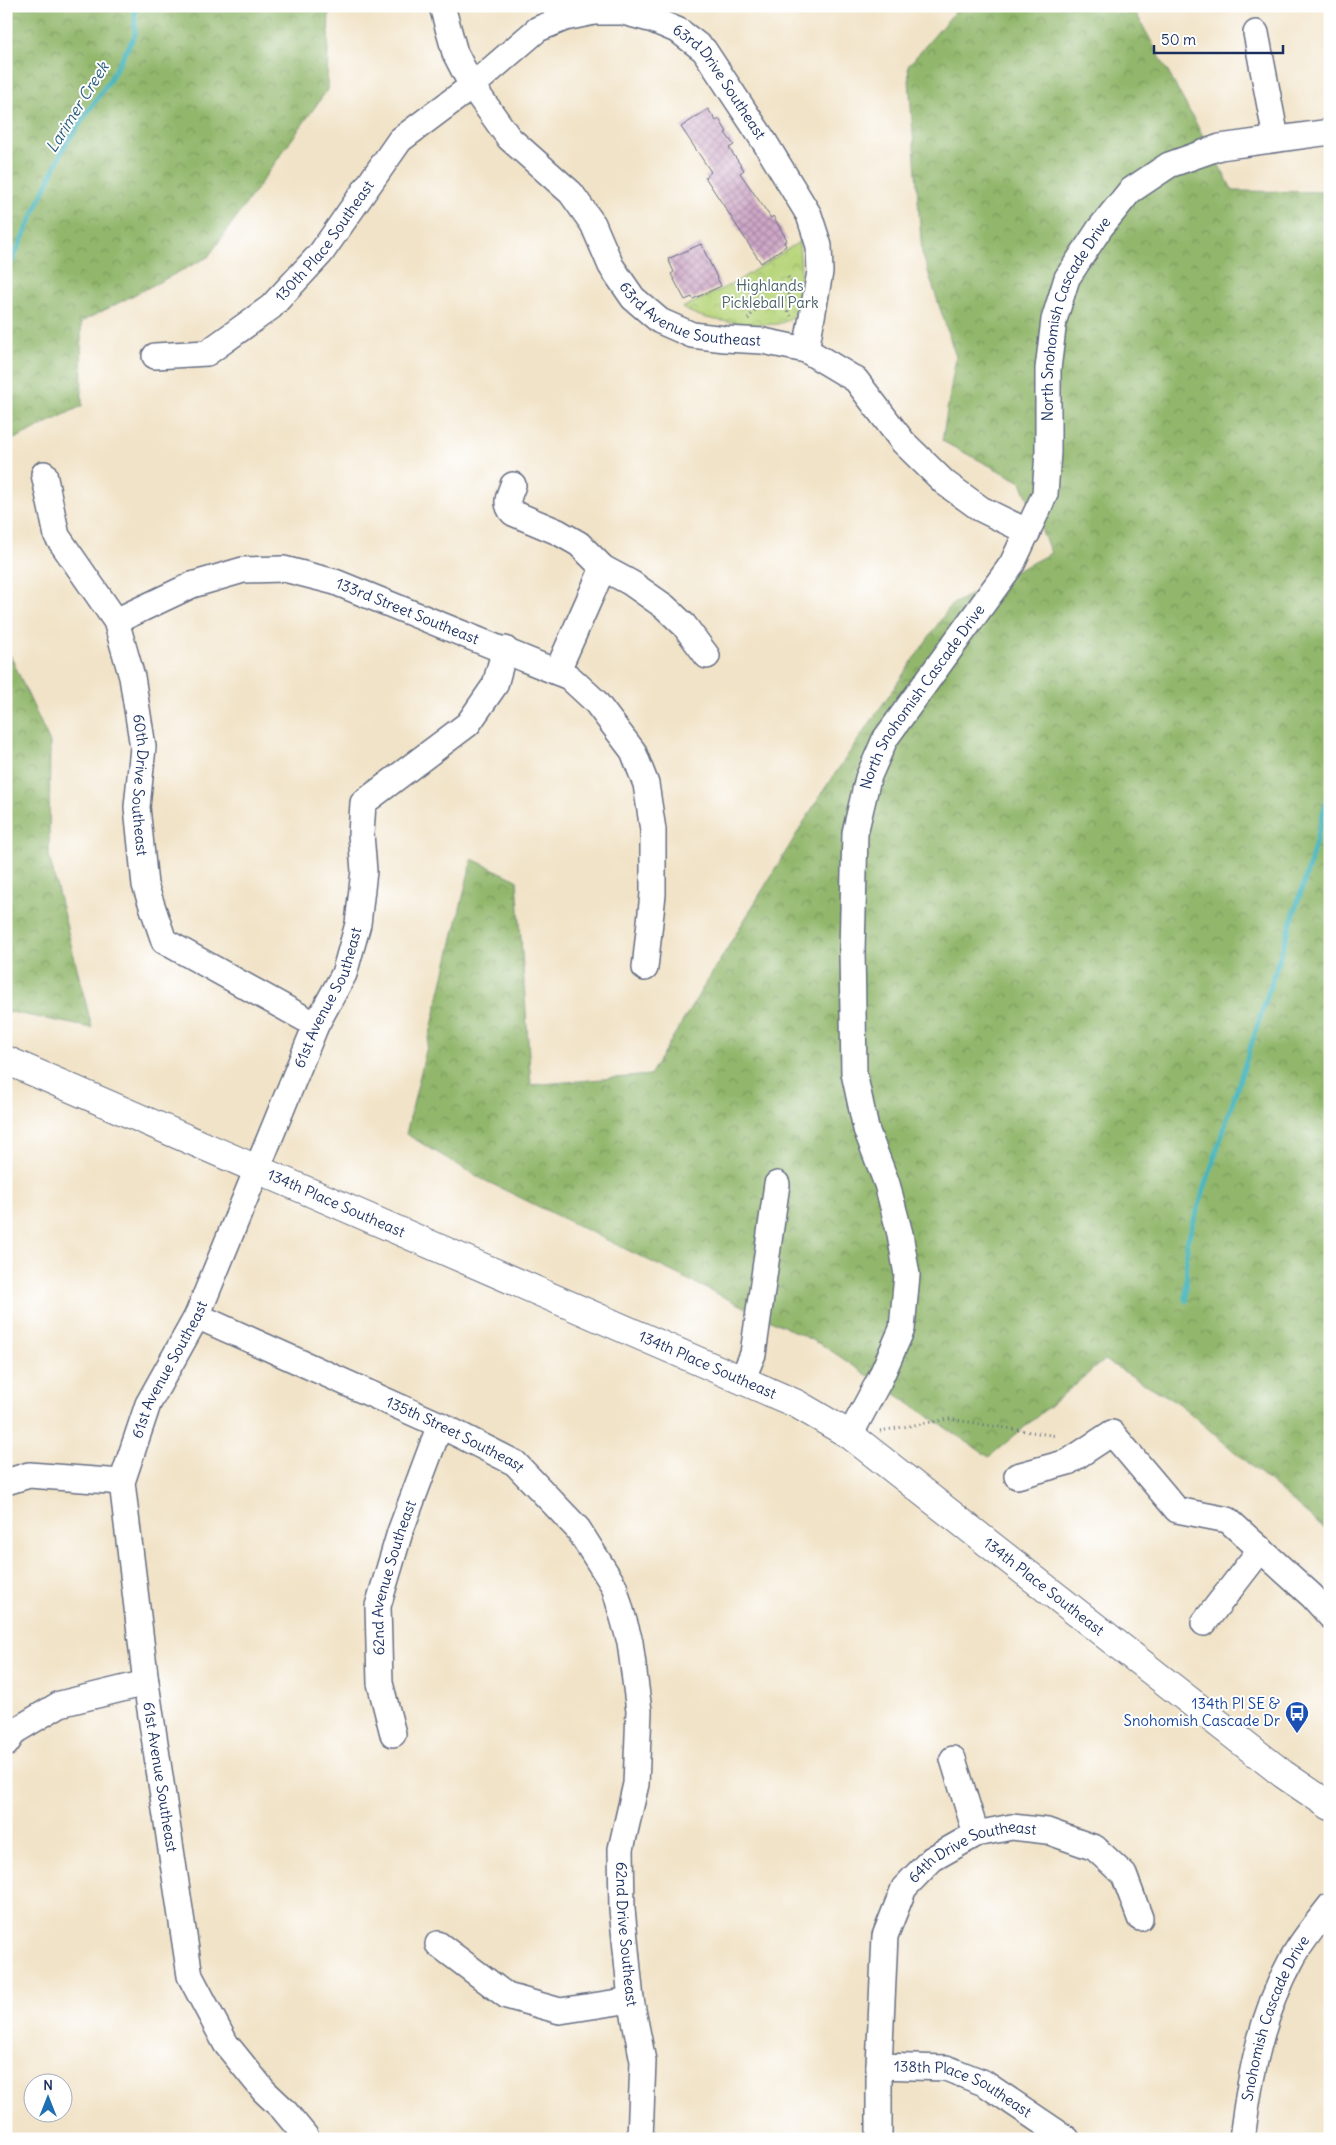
<svg xmlns="http://www.w3.org/2000/svg" width="1336" height="2145" font-family="Delius,sans-serif">
  <style>
    .forest { fill: url(#forest-crowns); stroke: #567365 }
    .park { fill: url(#park-crowns); stroke: #6a826d }
    .lines { fill: none; stroke-linecap: round; stroke-linejoin: round }
    .stream { stroke: #45b5bd; stroke-width: 5 }
    .building { fill: url(#building-cross-hatch) }
    .minor-casing { stroke: #666e83; stroke-width: 28 }
    .major-casing { stroke: #666e83; stroke-width: 30 }
    .path { stroke: #666e83; stroke-width: 3; stroke-dasharray: 1 4; stroke-linecap: butt }
    .minor { stroke: #fff; stroke-width: 25 }
    .major { stroke: #fff; stroke-width: 28 }
    .labels { text-anchor: middle; stroke-width: 4; stroke-linejoin: round; paint-order: stroke }
    .street-label { font-size: 15px; fill: #1b2f5e; stroke: #fff }
    .park-label { font-size: 15px; fill: #4a6167; stroke: #fff }
    .transit-label { font-size: 15px; fill: #164399; stroke: #fff; text-anchor: end }
    .water-label { font-size: 16px; font-style: italic; fill: #2a5e7f; stroke: #fff }
  </style>
  <defs>
    <pattern id="forest-crowns" width="20" height="18" patternUnits="userSpaceOnUse" patternTransform="scale(1.25)"><rect width="20" height="18" fill="#92b76c"/><path d="M2 6a3 3 0 1 1 6 0M12 15a3 3 0 1 1 6 0" fill="none" stroke="#76955c"/></pattern>
    <pattern id="park-crowns" width="20" height="18" patternUnits="userSpaceOnUse" patternTransform="scale(1.25)"><rect width="20" height="18" fill="#b8d67c"/><path d="M2 6a3 3 0 1 1 6 0M12 15a3 3 0 1 1 6 0" fill="none" stroke="#9eb86e"/></pattern>
    <pattern id="building-cross-hatch" width="8" height="8" patternUnits="userSpaceOnUse" patternTransform="scale(1.25)"><rect width="8" height="8" fill="#cea7c6"/><path d="M0 0l8 8M0 8l8-8" fill="none" stroke="#a688a4"/></pattern>
  </defs>
  <rect width="100%" height="100%" fill="#fff"/>
  <filter id="ink" filterUnits="userSpaceOnUse"><feTurbulence type="fractalNoise" baseFrequency=".02" numOctaves="2"/><feDisplacementMap in="SourceGraphic" scale="10" xChannelSelector="R" yChannelSelector="G"/><feConvolveMatrix kernelMatrix="1 2 1 2 8 2 1 2 1" color-interpolation-filters="sRGB"/></filter>
  <filter id="wash" filterUnits="userSpaceOnUse"><feTurbulence type="fractalNoise" baseFrequency=".0096" numOctaves="4" result="noise"/><feDisplacementMap in="SourceGraphic" scale="20" xChannelSelector="R" yChannelSelector="G"/><feGaussianBlur stdDeviation="1.12" result="paint"/><feColorMatrix in="noise" values="0 0 0 0 0 0 0 0 0 0 0 0 0 0 0 0 0 1.4 0 .05"/><feComposite in="paint" operator="in"/></filter>
  <g filter="url(#wash)">
    <rect width="100%" height="100%" fill="#f1e3c7"/>
    <!-- forest -->
    <path class="forest" d="M6,6H329L327,90L208,257L81,322L82,406L6,443Z
      M960,6H1132L1233,191L1330,192V1534L1177,1402L1104,1360L989,1457L824,1346L482,1179L406,1134L472,859L517,880L531,1085L650,1075L821,794L951,605L1051,553L1021,482L942,441L956,357L922,253L908,66Z
      M6,646L50,743L49,856L92,1028L6,1011Z"/>
    <!-- park -->
    <path class="park" d="M799,242C800,260 804,296 796,312C792,318 784,323 777,324C761,326 723,322 707,318C698,316 690,312 682,308L736,282Z"/>
    <g class="lines">
      <!-- stream -->
      <path class="stream" d="M6,274L64,147L109,81L135,35V6
        M1186,1301L1187,1242L1310,864L1330,786"/>
    </g>
    <g id="blocks">
      <!-- building -->
      <path class="building" d="M708,109L716,121L719,119L727,132L725,133L734,145L729,148L744,170L740,173L771,218L773,216L787,240L784,242L786,246L761,263L705,177L711,172L681,127Z
        M701,244L721,286L693,299L692,297L685,300L671,274L674,272L668,259Z"/>
    </g>
  </g>
  <g filter="url(#ink)">
    <use href="#blocks" fill-opacity="0" stroke="#666e83" stroke-width="1"/>
    <g class="lines">
      <!-- minor casing -->
      <g class="minor-casing">
        <g id="minor">
          <path id="s1" d="M442,6L455,53L472,86L509,138L571,193L593,224L611,266L633,298L660,321L692,335L725,339L763,341L806,350L856,380L903,442L945,483L981,509L1028,532"/>
          <path d="M1256,33L1276,138"/>
          <path id="s2" d="M155,356L207,353L271,307L321,253L400,140L472,86L538,29L565,18L594,12H623L653,20L679,31L704,50L764,141L809,215L819,246L820,272L806,350"/>
          <path id="s3" d="M44,474L57,536L116,621L132,677L143,747L137,807L145,885L164,941L316,1025"/>
          <path d="M513,485C509,496 504,503 513,513L558,532L579,544L603,568L631,583L665,607L684,625L707,656"/>
          <path id="s4" d="M116,621L192,585L243,570L284,569L335,582L569,677L595,701L633,751L646,784L653,830V894L645,968"/>
          <path d="M557,672L603,568"/>
          <path id="s5" d="M197,1316L440,1425L515,1463L578,1529L614,1586L630,1642L639,1711L636,1784L621,1849L622,1909L631,2000L643,2061L640,2139"/>
          <path d="M742,1380L753,1354L777,1184"/>
          <path id="s6" d="M850,1435L879,1381L902,1329L907,1275L900,1234L887,1184L866,1129L854,1073L852,950L855,833L868,778L885,739L1012,564L1045,494L1048,452V369L1054,320L1067,278L1100,228L1130,191L1169,165L1220,147L1330,132"/>
          <path d="M1017,1476L1068,1462L1112,1433L1177,1510L1228,1520L1312,1596L1330,1616"/>
          <path d="M6,1482L29,1475L122,1482"/>
          <path d="M1204,1623L1261,1549"/>
          <path id="s7" d="M393,1734L380,1683L378,1606L400,1532L440,1425"/>
          <path d="M6,1744L15,1731L60,1704L146,1683"/>
          <path d="M953,1759L976,1834"/>
          <path d="M438,1944L507,1996L560,2011L631,2000"/>
          <path id="s8" d="M879,2066L946,2068L984,2083L1067,2139"/>
          <path id="s9" d="M306,2137L283,2109L264,2091L226,2044L190,1976L146,1683L122,1482L148,1404L197,1316L316,1025L344,974L358,924L364,871L361,834L363,803L468,724L495,685L505,649"/>
          <path id="s10" d="M879,2139V2066L885,1936L904,1888L932,1859L976,1834L1012,1827L1047,1831L1095,1848L1124,1875L1140,1918"/>
          <path id="s11" d="M1242,2139C1250,2075 1261,2016 1292,1959C1302,1940 1317,1923 1330,1906"/>
        </g>
      </g>
      <!-- major casing -->
      <g class="major-casing">
        <g id="major">
          <path id="s12" d="M6,1060L797,1404L850,1435L1283,1774L1330,1806"/>
        </g>
      </g>
      <!-- path -->
      <path class="path" d="M788,277L796,287
        M755,301L762,307L782,303L794,286
        M782,303L791,316
        M748,319L758,306
        M880,1431L949,1419L1057,1436"/>
      <!-- minor -->
      <use href="#minor" class="minor"/>
      <!-- major -->
      <use href="#major" class="major"/>
    </g>
  </g>
  <!-- icons -->
  <defs>
    <g id="bus-pin" transform="scale(1.25)"><path d="M0 17L-7.5 6A9.5 9.5 0 1 1 7.5 6Z" fill="#1a4fb4" stroke="#fff"/><path d="M-5-6H5V4H4V6H2V4H-2V6H-4V4H-5ZM-3.5-4V0h7V-4ZM-3.5 1.2v1.5H-2V1.2ZM2 1.2v1.5H3.5V1.2Z" fill="#fff"/></g>
  </defs>
  <g fill-rule="evenodd">
    <use href="#bus-pin" x="1297" y="1713"/>
  </g>
  <g class="labels">
    <!-- street labels -->
    <g class="street-label">
      <text dy="5" stroke="none"><textPath href="#s2" startOffset="732">63rd Drive Southeast</textPath></text>
      <text dy="5" stroke="none"><textPath href="#s2" startOffset="216">130th Place Southeast</textPath></text>
      <text dy="5" stroke="none"><textPath href="#s1" startOffset="416">63rd Avenue Southeast</textPath></text>
      <text dy="5" stroke="none"><textPath href="#s6" startOffset="1196">North Snohomish Cascade Drive</textPath></text>
      <text dy="5" stroke="none"><textPath href="#s4" startOffset="309">133rd Street Southeast</textPath></text>
      <text dy="5" stroke="none"><textPath href="#s6" startOffset="776">North Snohomish Cascade Drive</textPath></text>
      <text dy="5" stroke="none"><textPath href="#s3" startOffset="334">60th Drive Southeast</textPath></text>
      <text dy="5" stroke="none"><textPath href="#s9" startOffset="1226">61st Avenue Southeast</textPath></text>
      <text dy="5" stroke="none"><textPath href="#s12" startOffset="360">134th Place Southeast</textPath></text>
      <text dy="5" stroke="none"><textPath href="#s12" startOffset="765">134th Place Southeast</textPath></text>
      <text dy="5" stroke="none"><textPath href="#s9" startOffset="821">61st Avenue Southeast</textPath></text>
      <text dy="5" stroke="none"><textPath href="#s5" startOffset="284">135th Street Southeast</textPath></text>
      <text dy="5" stroke="none"><textPath href="#s7" startOffset="160">62nd Avenue Southeast</textPath></text>
      <text dy="5" stroke="none"><textPath href="#s12" startOffset="1170">134th Place Southeast</textPath></text>
      <text transform="translate(160 1777) rotate(81)" y="5">61st Avenue Southeast</text>
      <text dy="5" stroke="none"><textPath href="#s10" startOffset="336">64th Drive Southeast</textPath></text>
      <text dy="5" stroke="none"><textPath href="#s5" startOffset="862">62nd Drive Southeast</textPath></text>
      <text dy="5" stroke="none"><textPath href="#s11" startOffset="126">Snohomish Cascade Drive</textPath></text>
      <text dy="5" stroke="none"><textPath href="#s8" startOffset="89">138th Place Southeast</textPath></text>
    </g>
    <!-- park labels -->
    <g class="park-label">
      <text x="770" y="291">Highlands<tspan x="770" dy="17">Pickleball Park</tspan></text>
    </g>
    <!-- transit labels -->
    <g class="transit-label">
      <text x="1280" y="1709">134th Pl SE &amp;<tspan x="1280" dy="17">Snohomish Cascade Dr</tspan></text>
    </g>
    <!-- water labels -->
    <g class="water-label">
      <text transform="translate(77 107) rotate(-58)" y="6">Larimer Creek</text>
    </g>
  </g>
  <!-- margin -->
  <rect width="1336" height="2145" fill="none" stroke="#fff" stroke-width="25"/>
  <!-- north arrow -->
  <g transform="translate(48 2098)"><circle r="24" fill="#ffffff" stroke="#a4acbf"/>
  <path d="M0-4L9 19L0 12L-9 19Z" fill="#1f6fb2"/>
  <text y="-8" font-size="14" font-weight="bold" text-anchor="middle" fill="#1b2f5e">N</text>
  </g>
  <!-- scale -->
  <path d="M1154 45v8h129v-8" fill="none" stroke="#1b2f5e" stroke-width="2.5"/>
  <text x="1161" y="45" font-size="15" fill="#1b2f5e" stroke="#ffffff" stroke-width="4" paint-order="stroke">50 m</text>
</svg>
